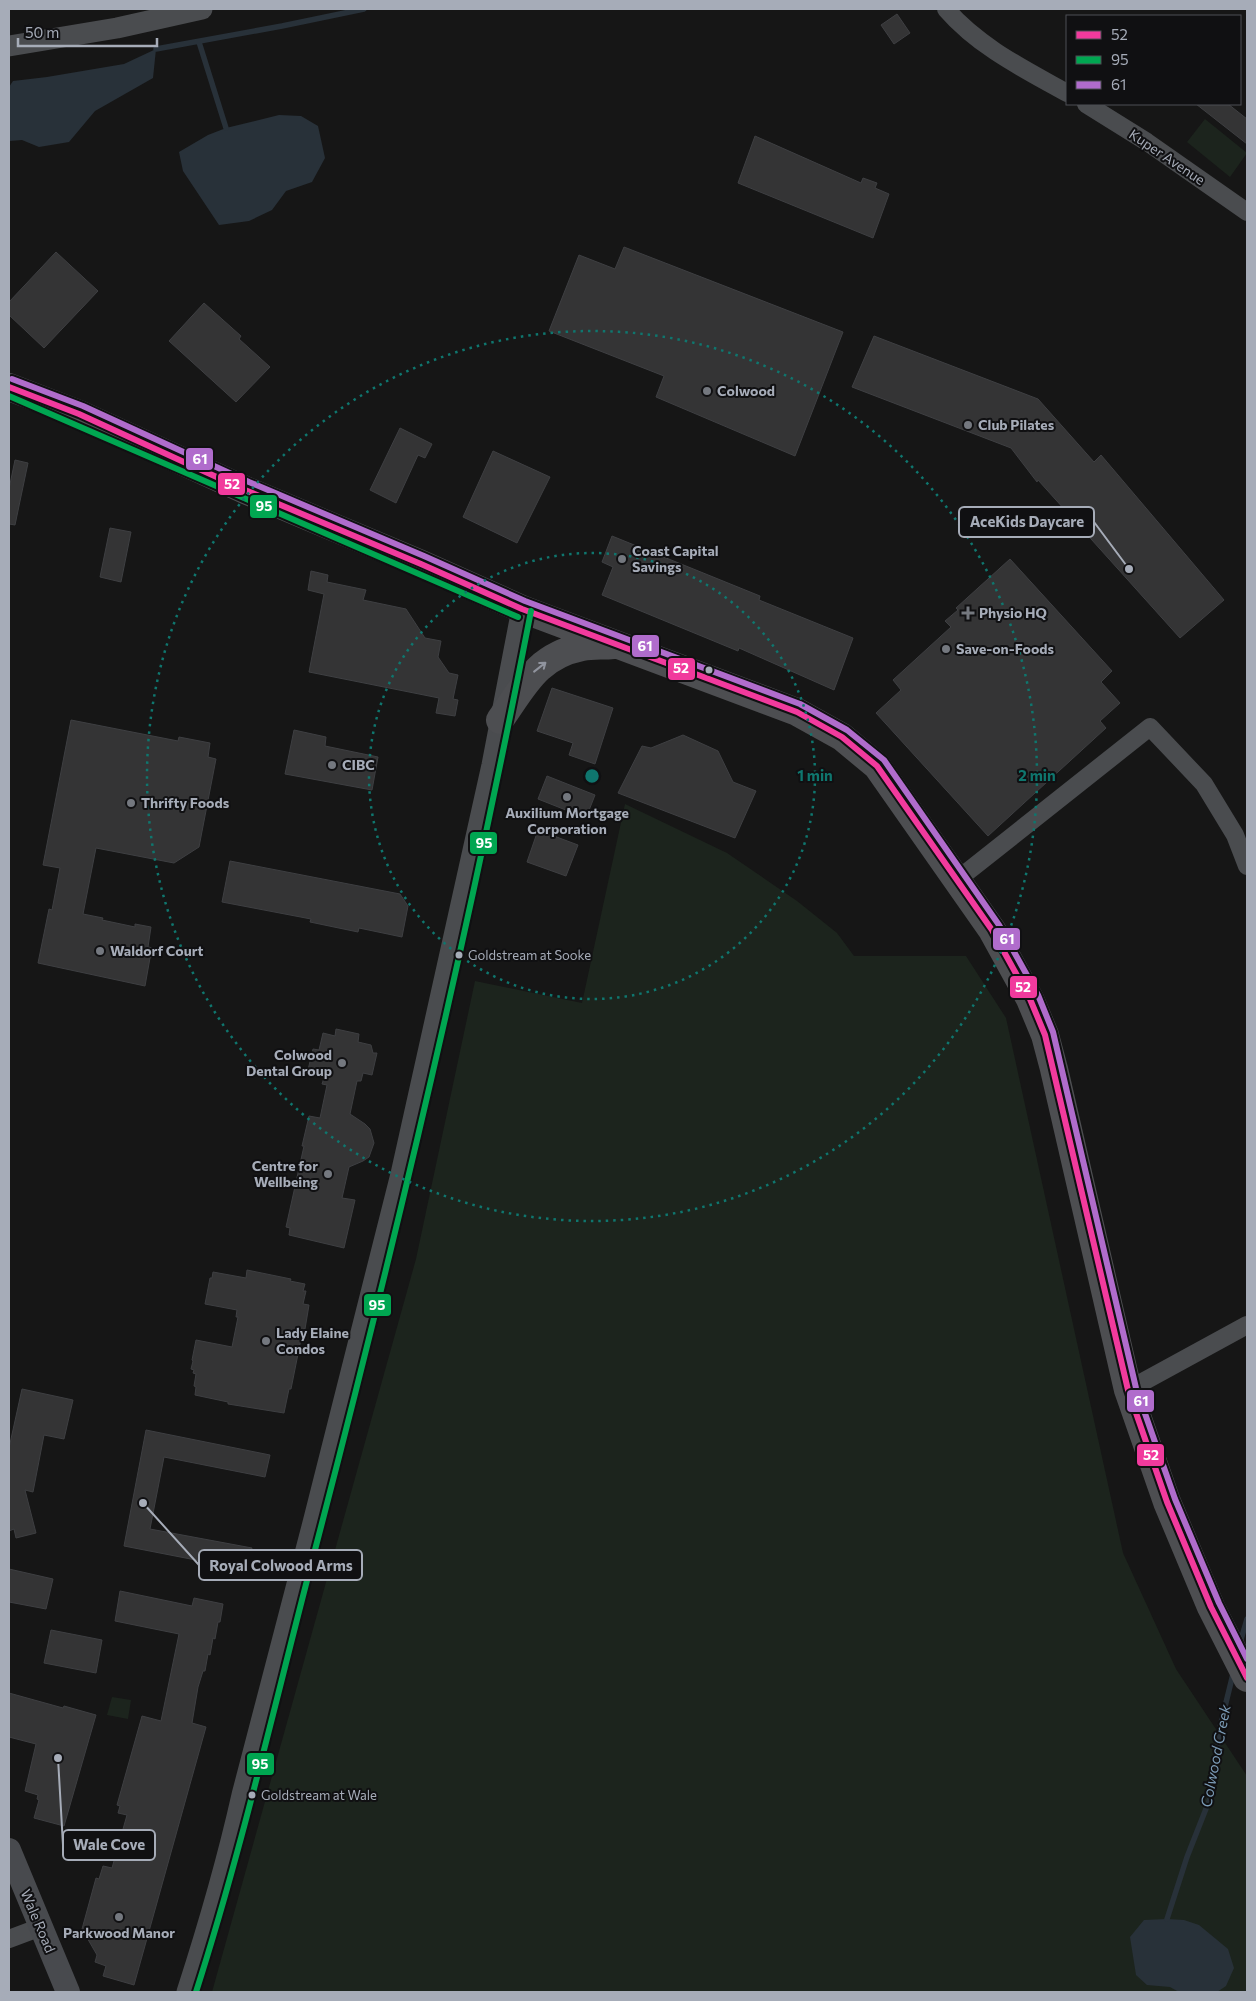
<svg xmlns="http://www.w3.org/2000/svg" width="1256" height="2001" font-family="Commissioner,sans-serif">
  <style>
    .green { fill: #1c241d }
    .water { fill: #283139 }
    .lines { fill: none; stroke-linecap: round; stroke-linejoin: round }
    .stream { stroke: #283139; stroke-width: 5.5 }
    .building { fill: #343435; stroke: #3e3f42 }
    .minor { stroke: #4a4c4f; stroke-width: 18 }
    .tertiary { stroke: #4a4c4f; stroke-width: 21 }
    .secondary { stroke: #484a4e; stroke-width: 24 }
    .primary { stroke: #4d4e51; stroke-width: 28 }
    .bus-1-casing { stroke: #101012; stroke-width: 10 }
    .bus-2-casing { stroke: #101012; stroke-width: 10 }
    .bus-3-casing { stroke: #101012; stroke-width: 10 }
    .bus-1 { stroke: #f13a9d; stroke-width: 6 }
    .bus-2 { stroke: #00a651; stroke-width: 6 }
    .bus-3 { stroke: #b06ccc; stroke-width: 6 }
    .oneway { stroke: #90949e }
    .ring { fill: none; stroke: #0f766e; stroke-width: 2.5; stroke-dasharray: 2.5 5 }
    .poi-dot { fill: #74787f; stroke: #101012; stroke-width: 2 }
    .bus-dot { fill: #a6acb8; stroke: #101012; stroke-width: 2 }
    .labels { text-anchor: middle; stroke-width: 4; stroke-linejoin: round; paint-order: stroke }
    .bus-label { font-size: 13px; fill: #a6acb8; stroke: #101012; text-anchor: start }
    .street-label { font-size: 14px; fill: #a6acb8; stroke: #101012 }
    .poi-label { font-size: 14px; font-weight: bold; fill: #a6acb8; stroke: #101012; text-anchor: start }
    .water-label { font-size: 15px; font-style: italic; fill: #7b9bb6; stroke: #101012 }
    .centre { fill: #0f766e; stroke: #101012; stroke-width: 2.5 }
    .ring-label { font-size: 15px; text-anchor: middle; font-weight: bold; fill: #0f766e; stroke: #101012; stroke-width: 4; stroke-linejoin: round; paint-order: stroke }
    .leader { fill: none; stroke: #a6acb8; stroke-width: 2 }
    .callout-dot { fill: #a6acb8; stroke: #101012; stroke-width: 2 }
    .callout { fill: #101012; stroke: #a6acb8; stroke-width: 2 }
    .callout-label { font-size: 15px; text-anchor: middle; font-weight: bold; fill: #a6acb8 }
    .line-badge { stroke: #101012; stroke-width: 2 }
    .badge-label { font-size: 14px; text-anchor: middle; font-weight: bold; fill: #fff }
  </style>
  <rect width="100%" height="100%" fill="#161616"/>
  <!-- green -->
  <path class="green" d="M1205,119L1247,153L1230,177L1187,142Z
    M625,804L727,853L797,901L837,933L854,956H966L1006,1018L1123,1553L1176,1669L1247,1776V1992H212L416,1259L475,981L582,1003Z
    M112,1697L131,1700L128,1719L107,1715Z"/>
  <!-- water -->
  <path class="water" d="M156,49L153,78L95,111L69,142L39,147L22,140L9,141V87L13,81L47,77L124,64Z
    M279,115L301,116L318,126L325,158L312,182L286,191L272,210L249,221L219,225L183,171L179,152L208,135L226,128Z
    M1167,1919L1184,1920L1199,1925L1228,1949L1234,1968L1226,1986L1217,1992H1179L1170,1987L1147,1985L1136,1975L1130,1937L1144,1920Z"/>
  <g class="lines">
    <!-- stream -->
    <path class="stream" d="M199,42L226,128
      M156,49L282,26L364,9
      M1240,1643L1247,1619
      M1167,1919L1187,1857L1211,1796L1220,1727L1233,1674"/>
  </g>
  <!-- building -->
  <path class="building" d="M897,14L910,33L894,44L881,25Z
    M1196,104H1228L1247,119V144Z
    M755,136L861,183L863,178L877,183L875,188L889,194L873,238L738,183Z
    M624,247L843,332L795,456L656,397L664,376L549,331L579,255L615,269Z
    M56,252L98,291L44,348L9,315V302Z
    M204,303L241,336L239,339L270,367L236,402L169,341Z
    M874,336L1038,399L1094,462L1101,455L1224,600L1180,638L1038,480L1037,482L1011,448L852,387Z
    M400,428L432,444L425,458L418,455L396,503L370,490Z
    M493,451L550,477L517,543L463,517Z
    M15,460L28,463L15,525L9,524V489Z
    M110,528L131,532L121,582L100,577Z
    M612,536L760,596L759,600L853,638L834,690L739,648L738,651L602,595L613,567L602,562Z
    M1010,559L1112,671L1101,682L1120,703L1100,721L1106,728L988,836L876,713L901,690L893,680L951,627L945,621L958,610L956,608Z
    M311,571L328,575L327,582L366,590L363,600L406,609L425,638L441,641L438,657L449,673L458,675L453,699L458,700L455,716L436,713L439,698L309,672L324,594L308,590Z
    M552,688L613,708L595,764L569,755L573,743L537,731Z
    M71,720L178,741L179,737L210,743L208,757L216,759L199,847L174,863L96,848L83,914L103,918L102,920L135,927V924L151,927L148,947L163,950L150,958L145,986L38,963L49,909L52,910L60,868L43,865Z
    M294,730L326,737L325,746L378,757L372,790L285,774Z
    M683,735L718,751L733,782L756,791L735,838L618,793L642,746L651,748Z
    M547,776L595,795L586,818L538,799Z
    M538,830L578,845L566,876L527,862Z
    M230,861L400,894L408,906L402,937L359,928L358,932L310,922L311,919L222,902Z
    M336,1029L359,1034L358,1042L371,1045L373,1053H377L372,1075L363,1073L361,1081H357L350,1114L365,1124L370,1129L374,1143L369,1157L363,1161L349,1167L342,1198L355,1200L344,1248L289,1235L290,1228L286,1227L304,1146H302L309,1116L320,1118L327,1085L322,1084L324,1078L307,1074L313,1049L319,1050L323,1033L335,1036Z
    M247,1270L291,1279L290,1281L305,1284L303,1291H306L303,1304L309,1305L305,1329H303L291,1389H289L284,1413L228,1404V1402L195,1395L196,1387L194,1386L196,1374L193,1373L194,1370L191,1369L193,1361L192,1360L196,1340L232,1347L238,1317H236L237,1310L205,1304L210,1278H212L213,1272L246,1278Z
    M22,1389L73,1400L64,1439L44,1435L33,1492L25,1490L36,1533L16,1538L14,1529L9,1531V1448Z
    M146,1430L270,1455L265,1477L164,1457L150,1529L252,1548L247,1570L124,1546Z
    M9,1569L53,1579L46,1609L9,1602Z
    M120,1591L192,1606L194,1598L223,1604L220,1622H218L215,1639L213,1638L210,1655L208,1654L205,1671H203L198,1687L192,1723L206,1727L134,1985L103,1976L106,1966L95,1962L97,1955L82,1929L96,1878L99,1879L103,1866L112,1868L127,1815L118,1813L120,1806L117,1805L142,1716L161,1721L179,1634L115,1621Z
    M51,1630L102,1640L96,1673L44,1663Z
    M9,1693L63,1708L64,1706L96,1715L64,1826L34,1818L39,1800L37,1799L38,1795L25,1791L36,1744L9,1737Z"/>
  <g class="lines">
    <!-- minor -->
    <path class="minor" d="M946,9C979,47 1024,69 1067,93
      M1086,104L1147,142L1247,212
      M957,880L1150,727L1204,784L1235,835L1247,866
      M1128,1390L1247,1325
      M9,1939L41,1927"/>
    <!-- tertiary -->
    <path class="tertiary" d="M9,46L117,28L202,9
      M187,1992C208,1927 227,1862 242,1795L314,1519L401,1174L492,765L522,609"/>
    <!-- secondary -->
    <path class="secondary" d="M9,1850L68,1992"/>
    <!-- primary -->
    <path class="primary" d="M9,387L79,414L245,490L421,564L522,609L797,712L842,737L877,766L992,930L1030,999L1045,1035L1054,1069L1128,1390L1167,1502L1211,1607L1247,1678
      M500,720C524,686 537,656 582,647C592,645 603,646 613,645"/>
    <!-- bus-1 casing -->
    <g class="bus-1-casing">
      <path id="bus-1" d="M9,387L79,414L245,490L421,564L522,609L797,712L842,737L877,766L992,930L1030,999L1045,1035L1128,1390L1167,1502L1211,1607L1247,1678"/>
    </g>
    <!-- bus-2 casing -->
    <g class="bus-2-casing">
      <path id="bus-2" d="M9,396L518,617
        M196,1992C241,1852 274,1707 311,1565C394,1249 469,931 531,611"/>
    </g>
    <!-- bus-3 casing -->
    <g class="bus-3-casing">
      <path id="bus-3" d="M12,379L83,406L249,482L424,556L525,601L800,704L847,730L884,760L999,925L1038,995L1053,1032L1136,1388L1175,1499L1219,1603L1247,1659"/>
    </g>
    <!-- bus-1 -->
    <use href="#bus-1" class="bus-1"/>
    <!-- bus-2 -->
    <use href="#bus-2" class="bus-2"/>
    <!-- bus-3 -->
    <use href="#bus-3" class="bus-3"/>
  </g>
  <!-- one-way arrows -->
  <defs><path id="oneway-shaft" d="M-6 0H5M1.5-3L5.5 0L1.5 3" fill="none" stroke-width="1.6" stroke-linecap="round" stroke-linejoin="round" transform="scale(1.25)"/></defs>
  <use class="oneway" href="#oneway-shaft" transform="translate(540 667) rotate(-38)"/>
  <!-- distance rings -->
  <g class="ring">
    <circle cx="592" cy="776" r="223"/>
    <circle cx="592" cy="776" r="445"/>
  </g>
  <!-- markers -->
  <g class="poi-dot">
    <circle cx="707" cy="391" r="5"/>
    <circle cx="968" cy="425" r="5"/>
    <circle cx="622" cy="559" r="5"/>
    <path d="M965.5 605.5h5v5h5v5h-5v5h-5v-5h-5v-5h5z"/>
    <circle cx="946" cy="649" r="5"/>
    <circle cx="332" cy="765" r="5"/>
    <circle cx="567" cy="797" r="5"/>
    <circle cx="131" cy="803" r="5"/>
    <circle cx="100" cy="951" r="5"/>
    <circle cx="342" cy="1063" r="5"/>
    <circle cx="328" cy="1174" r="5"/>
    <circle cx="266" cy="1341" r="5"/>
    <circle cx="119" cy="1917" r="5"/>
  </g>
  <g class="bus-dot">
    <circle cx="709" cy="670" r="4.5"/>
    <circle cx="459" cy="955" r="4.5"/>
    <circle cx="252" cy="1795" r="4.5"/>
  </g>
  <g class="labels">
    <!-- bus labels -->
    <g class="bus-label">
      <text x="468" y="960">Goldstream at Sooke</text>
      <text x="261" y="1800">Goldstream at Wale</text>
    </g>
    <!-- street labels -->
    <g class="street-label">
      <text transform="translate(1167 157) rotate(34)" y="5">Kuper Avenue</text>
      <text transform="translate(38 1921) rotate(67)" y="5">Wale Road</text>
    </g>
    <!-- poi labels -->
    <g class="poi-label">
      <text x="717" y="396">Colwood</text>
      <text x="978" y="430">Club Pilates</text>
      <text x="632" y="556">Coast Capital<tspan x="632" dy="16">Savings</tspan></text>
      <text x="979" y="618">Physio HQ</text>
      <text x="956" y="654">Save-on-Foods</text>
      <text x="342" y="770">CIBC</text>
      <text x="141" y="808">Thrifty Foods</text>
      <text x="567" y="818" text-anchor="middle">Auxilium Mortgage<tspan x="567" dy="16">Corporation</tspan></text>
      <text x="110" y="956">Waldorf Court</text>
      <text x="332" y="1060" text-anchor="end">Colwood<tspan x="332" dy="16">Dental Group</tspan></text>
      <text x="318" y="1171" text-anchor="end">Centre for<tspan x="318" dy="16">Wellbeing</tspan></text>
      <text x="276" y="1338">Lady Elaine<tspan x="276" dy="16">Condos</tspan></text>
      <text x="119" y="1938" text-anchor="middle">Parkwood Manor</text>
    </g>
    <!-- water labels -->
    <g class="water-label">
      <text transform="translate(1216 1756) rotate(-79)" y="5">Colwood Creek</text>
    </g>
  </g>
  <circle cx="592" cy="776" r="8" class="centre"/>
  <g class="ring-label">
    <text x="815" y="781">1 min</text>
    <text x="1037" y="781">2 min</text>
  </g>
  <!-- callouts -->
  <path class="leader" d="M1129 569L1094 522M143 1503L199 1565M58 1758L63 1845"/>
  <g class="callout-dot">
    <circle cx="1129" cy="569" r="5"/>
    <circle cx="143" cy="1503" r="5"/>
    <circle cx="58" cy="1758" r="5"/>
  </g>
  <g class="callout">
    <rect x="959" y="507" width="135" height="30" rx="5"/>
    <rect x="199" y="1550" width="163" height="30" rx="5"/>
    <rect x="63" y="1830" width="92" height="30" rx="5"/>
  </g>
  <g class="callout-label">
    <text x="1027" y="527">AceKids Daycare</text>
    <text x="281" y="1571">Royal Colwood Arms</text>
    <text x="109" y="1850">Wale Cove</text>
  </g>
  <g class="line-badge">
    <rect x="185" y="447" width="29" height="24" rx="5" fill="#b06ccc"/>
    <rect x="217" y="472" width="29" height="24" rx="5" fill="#f13a9d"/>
    <rect x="249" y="494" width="29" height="25" rx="5" fill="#00a651"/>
    <rect x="631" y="634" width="29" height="24" rx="5" fill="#b06ccc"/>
    <rect x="667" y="657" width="29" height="24" rx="5" fill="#f13a9d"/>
    <rect x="469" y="831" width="29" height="24" rx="5" fill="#00a651"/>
    <rect x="992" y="927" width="29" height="24" rx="5" fill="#b06ccc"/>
    <rect x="1009" y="975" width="29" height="24" rx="5" fill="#f13a9d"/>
    <rect x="363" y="1293" width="29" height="24" rx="5" fill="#00a651"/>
    <rect x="1126" y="1389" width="29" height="24" rx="5" fill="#b06ccc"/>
    <rect x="1136" y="1443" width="29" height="24" rx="5" fill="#f13a9d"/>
    <rect x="246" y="1752" width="29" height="24" rx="5" fill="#00a651"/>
  </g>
  <g class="badge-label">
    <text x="200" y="464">61</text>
    <text x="232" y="489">52</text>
    <text x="264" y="511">95</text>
    <text x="645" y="651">61</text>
    <text x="681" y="673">52</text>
    <text x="484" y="848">95</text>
    <text x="1007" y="944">61</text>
    <text x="1023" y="992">52</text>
    <text x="377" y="1310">95</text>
    <text x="1141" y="1406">61</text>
    <text x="1151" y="1460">52</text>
    <text x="260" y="1769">95</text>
  </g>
  <!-- border -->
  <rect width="1256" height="2001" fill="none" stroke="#a6acb8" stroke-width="20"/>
  <!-- legend -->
  <rect x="1066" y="15" width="175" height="90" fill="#101012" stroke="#4c4e54"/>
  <rect x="1076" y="31" width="25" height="8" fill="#f13a9d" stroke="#4c4e54"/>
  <text x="1111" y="40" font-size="15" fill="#a6acb8">52</text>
  <rect x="1076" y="56" width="25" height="8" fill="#00a651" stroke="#4c4e54"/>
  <text x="1111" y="65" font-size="15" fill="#a6acb8">95</text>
  <rect x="1076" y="81" width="25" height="8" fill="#b06ccc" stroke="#4c4e54"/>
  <text x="1111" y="90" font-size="15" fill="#a6acb8">61</text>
  <!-- scale -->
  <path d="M18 38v8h139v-8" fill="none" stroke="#a6acb8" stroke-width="2.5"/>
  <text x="25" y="38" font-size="15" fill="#a6acb8" stroke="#101012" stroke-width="4" paint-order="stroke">50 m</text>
</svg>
